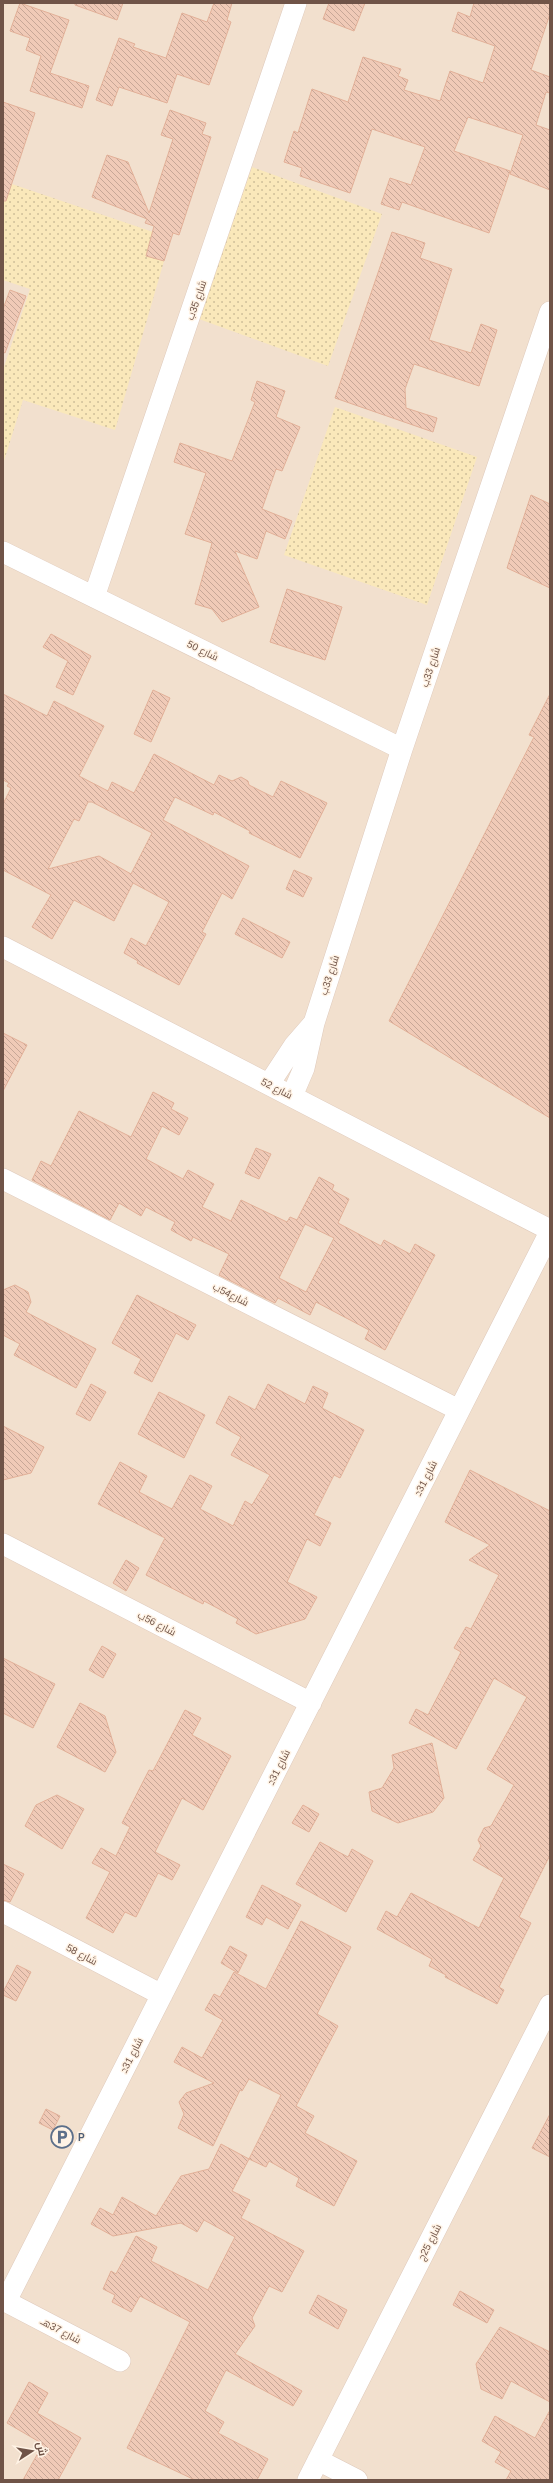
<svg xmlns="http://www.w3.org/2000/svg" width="553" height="2483" font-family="Helvetica,Cairo,sans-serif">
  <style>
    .residential { fill: #f2e0ce }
    .sand { fill: url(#sand-dots) }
    .building { fill: url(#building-back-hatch); stroke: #e2b098; fill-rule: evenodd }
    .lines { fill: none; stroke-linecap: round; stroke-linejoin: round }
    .minor-casing { stroke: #dfcabc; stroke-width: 22 }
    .minor { stroke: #fff; stroke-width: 21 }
    .labels { text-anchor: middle; stroke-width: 3; stroke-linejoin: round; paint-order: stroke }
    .street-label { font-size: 10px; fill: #705448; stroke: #fff3e5 }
    .service-label { font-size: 10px; font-weight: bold; fill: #4e5e75; stroke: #fff3e5; text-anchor: start }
  </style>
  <defs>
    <pattern id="sand-dots" width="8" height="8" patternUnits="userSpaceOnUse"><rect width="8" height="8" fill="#fae8ba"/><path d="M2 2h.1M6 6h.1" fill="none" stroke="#cfbf99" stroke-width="1.8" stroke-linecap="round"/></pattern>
    <pattern id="building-back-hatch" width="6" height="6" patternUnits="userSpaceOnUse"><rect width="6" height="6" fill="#f0cab7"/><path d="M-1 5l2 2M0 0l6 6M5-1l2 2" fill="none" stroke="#c7a797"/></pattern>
  </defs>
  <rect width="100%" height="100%" fill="#fbeedf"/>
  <!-- residential -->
  <path class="residential" d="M3,3H550V2480H3Z"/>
  <!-- sand -->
  <path class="sand" d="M252,167L382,214L328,366L199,319Z
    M3,181L153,232L146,256L164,261L115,430L23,400L3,464V370L30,289L3,280Z
    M335,407L477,457L427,605L284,555Z"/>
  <!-- building -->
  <path class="building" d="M20,3L69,20L50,73L89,86L82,108L30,91L41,56L26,50L30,38L10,31Z
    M75,3H123L117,20L75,5Z
    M214,3H232L227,20L231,22L209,85L177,74L167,103L119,87L112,106L96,100L119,38L135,44L133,47L166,58L182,13L207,22Z
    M329,3H365L354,31L323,19Z
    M474,3H550V14L531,70L550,77V93L546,92L536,125L550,130V190L510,174L523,135L468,117L454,151L510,171L489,233L402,202L399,210L381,204L390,178L411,185L425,147L372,129L350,193L300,176L302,168L284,162L294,131L298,133L312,89L348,102L363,57L401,69L398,76L408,80L404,90L440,101L450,71L483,83L495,46L452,31L458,12L470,17Z
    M3,102L35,113L6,201H3Z
    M170,110L206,123L202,134L211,137L179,235L173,233L164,261L146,256L154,226L145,223L147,219L92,197L107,155L128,162L149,213L173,139L161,135Z
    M392,232L425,243L420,258L452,269L429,340L471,353L481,324L497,330L479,386L414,364L405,389L406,408L437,418L433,432L335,398Z
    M10,290L26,296L5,353L3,352V309Z
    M257,381L285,391L276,417L300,427L282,471L276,469L262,509L292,521L285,539L266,531L257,559L235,551L259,607L222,622L212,609L195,604L212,543L185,534L206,473L174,462L180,443L232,461L255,402L251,400Z
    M531,495L550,504V588L507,568Z
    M287,589L342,607L325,660L270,642Z
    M51,634L91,656L73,695L56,687L68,661L43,647Z
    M153,690L170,698L151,742L134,734Z
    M3,694L47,716L54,701L104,726L79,776L108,791L112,782L134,793L154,754L214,785L219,775L232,781L241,777L248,781L249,785L273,797L281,781L327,803L300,858L249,833L250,831L214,812L213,815L175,797L163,820L249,866L232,899L222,893L202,932L206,934L179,985L137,963L138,961L124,953L131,938L146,946L169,902L133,883L114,921L74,900L52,939L32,927L51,895L3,870V804L11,788L7,786L9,783L3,780ZM88,802H92L152,833L131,874L99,856L48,869L74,819L79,821Z
    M550,694V1118L389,1021L534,737L529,735Z
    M294,870L312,878L303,897L286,889Z
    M243,918L290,942L282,958L235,934Z
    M3,1033L27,1045L3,1091Z
    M153,1092L174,1103L171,1109L188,1118L179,1135L162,1126L146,1159L183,1179L188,1170L214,1184L202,1207L231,1221L241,1200L287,1222L290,1217L297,1220L319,1177L334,1185L332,1190L349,1199L338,1223L381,1246L384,1240L410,1254L415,1244L435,1255L385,1350L365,1339L369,1330L316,1302L310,1315L278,1298L275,1303L219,1275L229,1254L193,1237L191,1241L171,1230L175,1222L146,1207L141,1216L119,1203L110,1220L32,1180L41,1161L51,1166L79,1111L131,1137ZM305,1224L334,1238L306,1292L279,1278Z
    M256,1148L271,1154L259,1179L245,1173Z
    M15,1285L28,1292L31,1302L26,1312L96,1349L76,1388L14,1355L20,1344L3,1335V1290Z
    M137,1295L196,1325L188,1340L176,1333L152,1382L134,1373L141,1359L112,1343Z
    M91,1384L106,1392L90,1421L76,1414Z
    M268,1384L305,1404L313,1386L328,1393L322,1408L364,1430L340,1478L334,1475L314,1515L331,1523L320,1546L307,1539L287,1582L317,1597L305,1619L256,1634L236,1623L238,1619L204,1601L203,1604L146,1575L165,1538L98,1504L120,1462L147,1476L139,1492L172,1509L190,1475L212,1486L200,1509L233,1526L245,1501L252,1505L270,1475L231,1455L241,1437L216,1423L229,1396L255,1410Z
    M159,1392L205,1415L184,1458L138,1434Z
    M3,1426L44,1447L31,1473L3,1480Z
    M470,1470L550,1511V1855L519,1917L531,1923L499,1987L504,1990L497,2004L445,1977L446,1975L429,1966L432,1959L377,1929L386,1911L397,1917L411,1893L479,1928L504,1878L473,1860L481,1846L478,1840L484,1828L491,1826L514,1785L487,1769L527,1697L494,1678L456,1749L409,1723L416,1709L428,1715L461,1652L454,1648L466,1627L471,1629L499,1575L469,1560L490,1545L445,1522Z
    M126,1560L139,1568L126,1591L113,1583Z
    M102,1646L116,1654L103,1678L89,1670Z
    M3,1658L55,1684L33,1728L3,1713Z
    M80,1703L105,1716L116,1752L105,1772L57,1747Z
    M185,1710L201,1718L192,1735L231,1756L203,1810L182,1798L155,1852L180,1865L172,1880L158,1873L136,1917L125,1912L113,1933L86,1918L110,1872L92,1863L101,1848L116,1856L130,1827L122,1823L149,1770L153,1771Z
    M432,1743L444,1798L433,1812L398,1823L372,1811L369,1792L382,1788L394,1768L392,1755Z
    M57,1795L84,1809L62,1849L25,1826L36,1805Z
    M303,1805L319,1814L309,1832L292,1823Z
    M320,1842L348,1857L352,1849L373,1861L346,1912L296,1884Z
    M3,1864L24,1874L10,1902L3,1900Z
    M262,1885L301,1905L288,1929L266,1917L262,1925L246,1917Z
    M301,1921L351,1947L317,2014L338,2026L296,2106L314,2116L305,2133L357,2161L334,2206L296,2186L299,2178L269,2161L266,2167L249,2159L281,2095L249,2079L242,2091L240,2090L213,2146L178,2128L184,2114L179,2102L186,2093L214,2083L174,2062L182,2047L202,2058L223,2020L205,2010L214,1994L220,1997L234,1972L266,1989Z
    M230,1946L247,1955L238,1973L221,1963Z
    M17,1965L31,1972L16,2001L3,1995V1992Z
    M46,2109L60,2116L53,2130L39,2123Z
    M550,2114V2157L532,2148Z
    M221,2144L249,2159L232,2191L250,2200L241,2218L304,2251L282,2292L269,2286L252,2318L255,2326L235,2354L302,2391L293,2406L226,2370L205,2411L224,2422L218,2433L268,2459L257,2480H195L127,2448L190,2322L140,2296L131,2312L112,2302L115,2295L103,2289L111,2271L116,2274L136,2236L157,2247L151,2261L208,2290L235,2237L204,2220L197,2232L181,2223L113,2236L91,2224L100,2208L113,2215L122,2197L156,2216L181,2176L209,2169Z
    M460,2291L494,2310L487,2323L453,2305Z
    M318,2295L347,2310L338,2329L309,2313Z
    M500,2327L550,2352V2402L511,2381L502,2399L481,2389L476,2364Z
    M29,2382L48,2393L37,2413L81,2438L58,2480H23L43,2444L7,2423Z
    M550,2410V2480H506L511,2471L495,2462L501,2452L482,2441L495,2416L535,2438Z"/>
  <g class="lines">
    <!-- minor casing -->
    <g class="minor-casing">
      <path id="minor" d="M3,552L402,749
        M94,597L296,3
        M3,947L550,1230
        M269,1084L294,1046L314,1023
        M292,1096L304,1068L314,1023L402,749L550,312
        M3,1179L459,1410
        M3,1544L311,1703
        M3,1912L162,1995
        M3,2300L120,2361
        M6,2301L550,1232
        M318,2460L357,2480
        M308,2480L550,2005"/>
    </g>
    <!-- minor -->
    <use href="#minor" class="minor"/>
  </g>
  <!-- icons -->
  <defs>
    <g id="parking-ring" transform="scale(1.15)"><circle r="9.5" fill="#fff3e5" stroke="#5c6f8a" stroke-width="1.5"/><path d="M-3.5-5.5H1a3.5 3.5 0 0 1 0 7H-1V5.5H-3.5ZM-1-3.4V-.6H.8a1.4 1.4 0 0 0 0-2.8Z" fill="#5c6f8a"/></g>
  </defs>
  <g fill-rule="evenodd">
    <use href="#parking-ring" x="62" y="2137"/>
  </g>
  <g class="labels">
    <!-- street labels -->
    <g class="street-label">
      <text transform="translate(196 300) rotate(-71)" y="4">شارع 35ب</text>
      <text transform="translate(203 650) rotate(26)" y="4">شارع 50</text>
      <text transform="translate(430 667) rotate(-72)" y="4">شارع 33ب</text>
      <text transform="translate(329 975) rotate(-72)" y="4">شارع 33ب</text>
      <text transform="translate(277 1088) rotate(27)" y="4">شارع 52</text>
      <text transform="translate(231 1294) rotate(27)" y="4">شارع54ب</text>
      <text transform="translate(425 1478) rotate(-63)" y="4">شارع 31د</text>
      <text transform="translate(157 1623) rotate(27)" y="4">شارع 56ب</text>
      <text transform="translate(278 1767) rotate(-63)" y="4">شارع 31د</text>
      <text transform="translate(82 1954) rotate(28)" y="4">شارع 58</text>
      <text transform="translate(131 2055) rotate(-63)" y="4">شارع 31د</text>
      <text transform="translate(429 2242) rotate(-63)" y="4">شارع 25ج</text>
      <text transform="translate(61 2330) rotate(28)" y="4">شارع 37هـ</text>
    </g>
    <!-- service labels -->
    <g class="service-label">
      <text x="78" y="2141">P</text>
    </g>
  </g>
  <!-- border -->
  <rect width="553" height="2483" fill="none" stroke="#705448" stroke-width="8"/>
  <!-- north arrow -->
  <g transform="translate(32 2451) rotate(78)" stroke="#fff3e5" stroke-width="3" paint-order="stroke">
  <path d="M0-3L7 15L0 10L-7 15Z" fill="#705448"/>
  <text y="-6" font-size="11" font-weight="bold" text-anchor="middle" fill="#705448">ش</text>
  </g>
</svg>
